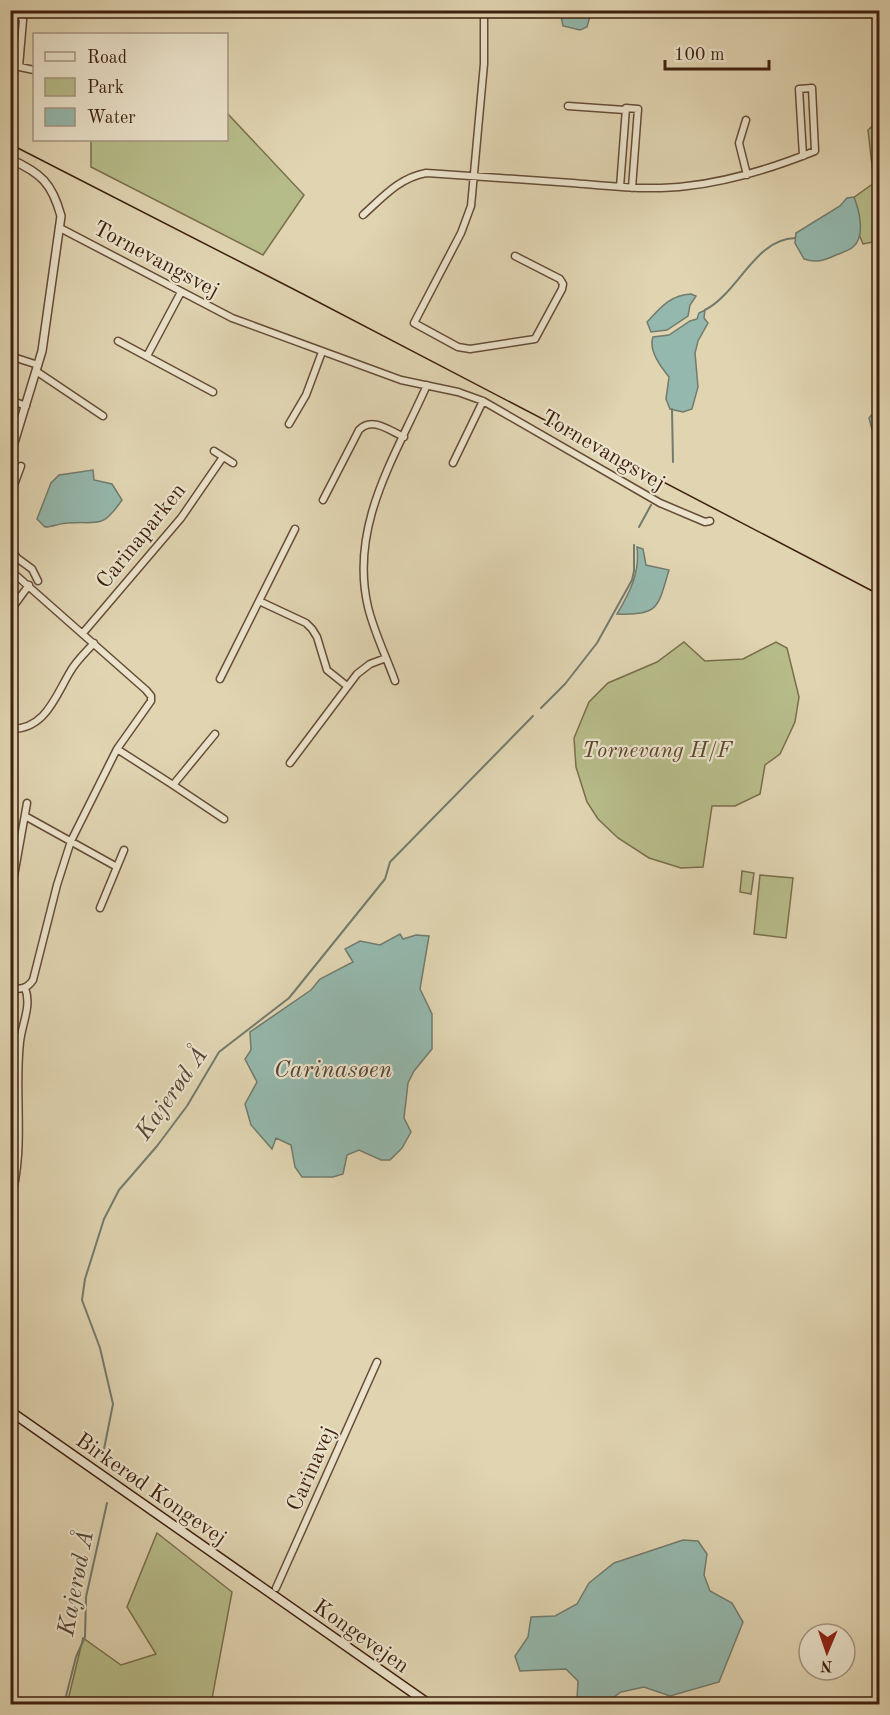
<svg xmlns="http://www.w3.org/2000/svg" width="890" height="1715" font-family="'Old Standard TT',serif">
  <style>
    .green { fill: #b6bc89; stroke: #7a6e4c; stroke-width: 1.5 }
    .water { fill: #94b8ad; stroke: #727b6d; stroke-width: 1.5 }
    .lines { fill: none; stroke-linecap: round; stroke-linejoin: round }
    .stream { stroke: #727b6d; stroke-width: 2 }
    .minor-casing { stroke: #664c37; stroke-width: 9 }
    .tertiary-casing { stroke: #664c37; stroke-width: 10 }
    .secondary-casing { stroke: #3e1f0e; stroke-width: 11 }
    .minor { stroke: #ebe3cc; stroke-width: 6 }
    .tertiary { stroke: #ebe3cc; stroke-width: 7 }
    .secondary { stroke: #ebe3cc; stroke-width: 8 }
    .tram { stroke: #3e1f0e; stroke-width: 1.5 }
    .labels { text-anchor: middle; stroke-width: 4.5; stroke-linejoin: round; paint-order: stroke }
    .street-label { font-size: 22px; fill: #3e1f0e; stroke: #ebe3cc }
    .park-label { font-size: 22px; font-style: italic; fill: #5c462d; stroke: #ebe3cc }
    .water-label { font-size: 24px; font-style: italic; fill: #544536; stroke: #ebe3cc }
  </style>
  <rect width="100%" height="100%" fill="#e0d4b1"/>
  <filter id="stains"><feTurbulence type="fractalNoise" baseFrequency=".00333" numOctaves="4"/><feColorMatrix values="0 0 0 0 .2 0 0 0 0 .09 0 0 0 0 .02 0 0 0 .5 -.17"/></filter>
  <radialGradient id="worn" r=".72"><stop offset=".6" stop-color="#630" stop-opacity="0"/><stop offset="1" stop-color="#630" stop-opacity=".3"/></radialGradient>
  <!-- green -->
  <path class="green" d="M227,113L304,195L263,255L91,167V140H226Z
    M879,120V241L863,244L846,203L874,183L868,130Z
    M684,642L705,661L743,659L776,642L787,648L799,697L795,722L780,754L765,765L760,794L735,806H712L703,867L681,868L649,858L618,838L598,819L587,802L576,767L574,738L589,702L608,683L657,662Z
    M742,871L754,873L751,894L740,892Z
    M760,875L793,878L786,938L754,934Z
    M157,1533L232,1592L211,1704H67L83,1638L121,1665L156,1654L127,1607Z"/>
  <!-- water -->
  <path class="water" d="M560,11H589L590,16L587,27L580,30L563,26Z
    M854,197C859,210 866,236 853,247C848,251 841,253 836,255C824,261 815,263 804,259L795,243L796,233L840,206L847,198Z
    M691,294L696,296L690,305L688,316L667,330L651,332L647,322C660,308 670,295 691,294Z
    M705,310L704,318L708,323L698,341L695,353L698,387L692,409L683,412L670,409L666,399L669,377C661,367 648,350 653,337L669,335L690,321L697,319L699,313Z
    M879,409V443L874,437L869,418L874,412Z
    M93,470L94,480L112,484L122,500C102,529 100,521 68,523C60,523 53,527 45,527L37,519L51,483L59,475Z
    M637,547L643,549L646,565L669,570C658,606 660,616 617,614C630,592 640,573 637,547Z
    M400,934L403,939L416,935L429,936L420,989L432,1014V1049L414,1071L408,1083L404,1118L411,1132L402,1148L390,1160H381L359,1150L347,1155L343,1174L333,1177H302L295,1167L291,1145L276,1138L272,1149L251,1125L245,1104L257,1082L245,1059L251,1050L250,1032L311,990L320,979L353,962L345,949L360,941L380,945Z
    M683,1540L698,1541L707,1554L704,1575L710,1591L732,1603L743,1622L719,1682L670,1696L644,1687L621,1692L604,1704H580L577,1700L578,1681L566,1669L520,1671L515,1656L528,1637L531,1617L555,1616L577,1604L589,1583L614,1563Z"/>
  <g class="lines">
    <!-- stream -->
    <path class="stream" d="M590,16L607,10
      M705,310C739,292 755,239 795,238
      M672,409L673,462
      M639,527L651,505
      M541,708L565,684L597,643L632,580L634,571V545
      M104,1449L113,1404L100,1348L82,1300L85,1279L104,1219L119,1190L157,1146L187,1106L219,1052L289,998L385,879L390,862L533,716
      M64,1704L76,1657L85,1637L86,1597L107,1503"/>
    <!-- minor casing -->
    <g class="minor-casing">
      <path id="minor" d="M17,10L23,20L19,67
        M484,10V64L471,206L461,233L414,323L458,347L470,349L535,339L562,289L563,284L560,279L515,256
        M10,65L34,70
        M568,106L625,110
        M746,120L739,143L747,175
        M620,187L626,108L638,109L632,188
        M363,215C383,197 399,178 426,173C475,176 524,180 572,183C610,186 649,191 687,186C732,181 773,168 815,151L812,88L799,89L803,156
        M60,228L232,318L401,380L458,392L483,401L660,503L705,522L710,521
        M118,341L213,392
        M10,356L38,365
        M147,356L181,292
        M36,371L103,416
        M10,400L26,406
        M289,424L306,395L322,352
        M214,451L233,463
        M453,463L483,401
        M10,496L21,466
        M323,500L359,430C372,416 390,431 404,437
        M10,547L17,558
        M10,565L17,558L32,569L38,581
        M10,570L146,690L151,696V701L117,749L71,841L57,885L33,980C27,989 21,989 10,989
        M259,601L306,623L312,629L317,637L327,670L347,686
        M10,611L29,585
        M83,633L181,518L223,457
        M220,679L295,529
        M395,681C386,656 374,632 368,607C349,526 395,457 427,385
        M10,729C45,730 55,697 70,672C76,661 86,652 94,643
        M117,749L173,785L215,734
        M290,763L357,674L370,664L386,658
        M173,785L224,819
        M25,816L117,867
        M14,876L27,803
        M100,908L124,850
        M10,1202C26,1149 14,1096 20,1042C22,1023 32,1006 25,988
        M276,1588L377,1362"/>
    </g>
    <!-- tertiary casing -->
    <g class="tertiary-casing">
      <path id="tertiary" d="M10,159C41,173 52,183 61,216L42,351L10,456"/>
    </g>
    <!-- secondary casing -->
    <g class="secondary-casing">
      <path id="secondary" d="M10,1411L429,1704"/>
    </g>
    <!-- minor -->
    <use href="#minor" class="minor"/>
    <!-- tertiary -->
    <use href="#tertiary" class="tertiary"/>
    <!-- secondary -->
    <use href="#secondary" class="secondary"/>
    <!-- tram -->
    <path class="tram" d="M10,144L301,293L880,595"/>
  </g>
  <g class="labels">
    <!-- street labels -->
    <g class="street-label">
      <text transform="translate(157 258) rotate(28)" y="8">Tornevangsvej</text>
      <text transform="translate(604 449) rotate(30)" y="8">Tornevangsvej</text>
      <text transform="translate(140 535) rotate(-51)" y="8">Carinaparken</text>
      <text transform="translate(310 1468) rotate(-66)" y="8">Carinavej</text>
      <text transform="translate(152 1488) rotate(35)" y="8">Birkerød Kongevej</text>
      <text transform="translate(362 1635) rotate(35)" y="8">Kongevejen</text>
    </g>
    <!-- park labels -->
    <g class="park-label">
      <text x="657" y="757">Tornevang H/F</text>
    </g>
    <!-- water labels -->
    <g class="water-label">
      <text x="333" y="1077">Carinasøen</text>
      <text transform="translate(171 1093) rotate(-55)" y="8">Kajerød Å</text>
      <text transform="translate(75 1583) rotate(-79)" y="8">Kajerød Å</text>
    </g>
  </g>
  <!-- margin -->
  <rect width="890" height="1715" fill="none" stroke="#e0d4b1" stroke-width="36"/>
  <rect x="12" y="12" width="866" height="1691" fill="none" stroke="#3e1f0e" stroke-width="3"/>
  <rect x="18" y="18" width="854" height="1679" fill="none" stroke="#3e1f0e" stroke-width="1.5"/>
  <!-- legend -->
  <rect x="33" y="33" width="195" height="108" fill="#ebe3cc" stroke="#a69580" stroke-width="1.5"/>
  <rect x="45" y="52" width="30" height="9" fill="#ebe3cc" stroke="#a69580" stroke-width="1.5"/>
  <text x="87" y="63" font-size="18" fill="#3e1f0e">Road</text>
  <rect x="45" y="78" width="30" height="18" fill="#b6bc89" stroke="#a69580" stroke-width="1.5"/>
  <text x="87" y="93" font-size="18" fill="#3e1f0e">Park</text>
  <rect x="45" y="108" width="30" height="18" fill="#94b8ad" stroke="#a69580" stroke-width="1.5"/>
  <text x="87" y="123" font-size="18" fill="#3e1f0e">Water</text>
  <!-- north arrow -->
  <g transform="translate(827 1652) rotate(182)"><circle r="28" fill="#ebe3cc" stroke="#a69580" stroke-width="1.5"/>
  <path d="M0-4.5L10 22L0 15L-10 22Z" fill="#8f2418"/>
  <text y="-9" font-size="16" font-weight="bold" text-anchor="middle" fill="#3e1f0e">N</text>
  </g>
  <!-- scale -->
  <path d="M665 60v9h104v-9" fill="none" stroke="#3e1f0e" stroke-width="3"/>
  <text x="674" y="60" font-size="18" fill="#3e1f0e" stroke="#ebe3cc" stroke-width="4.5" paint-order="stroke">100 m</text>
  <rect width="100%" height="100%" filter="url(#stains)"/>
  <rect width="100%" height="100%" fill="url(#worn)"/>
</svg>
